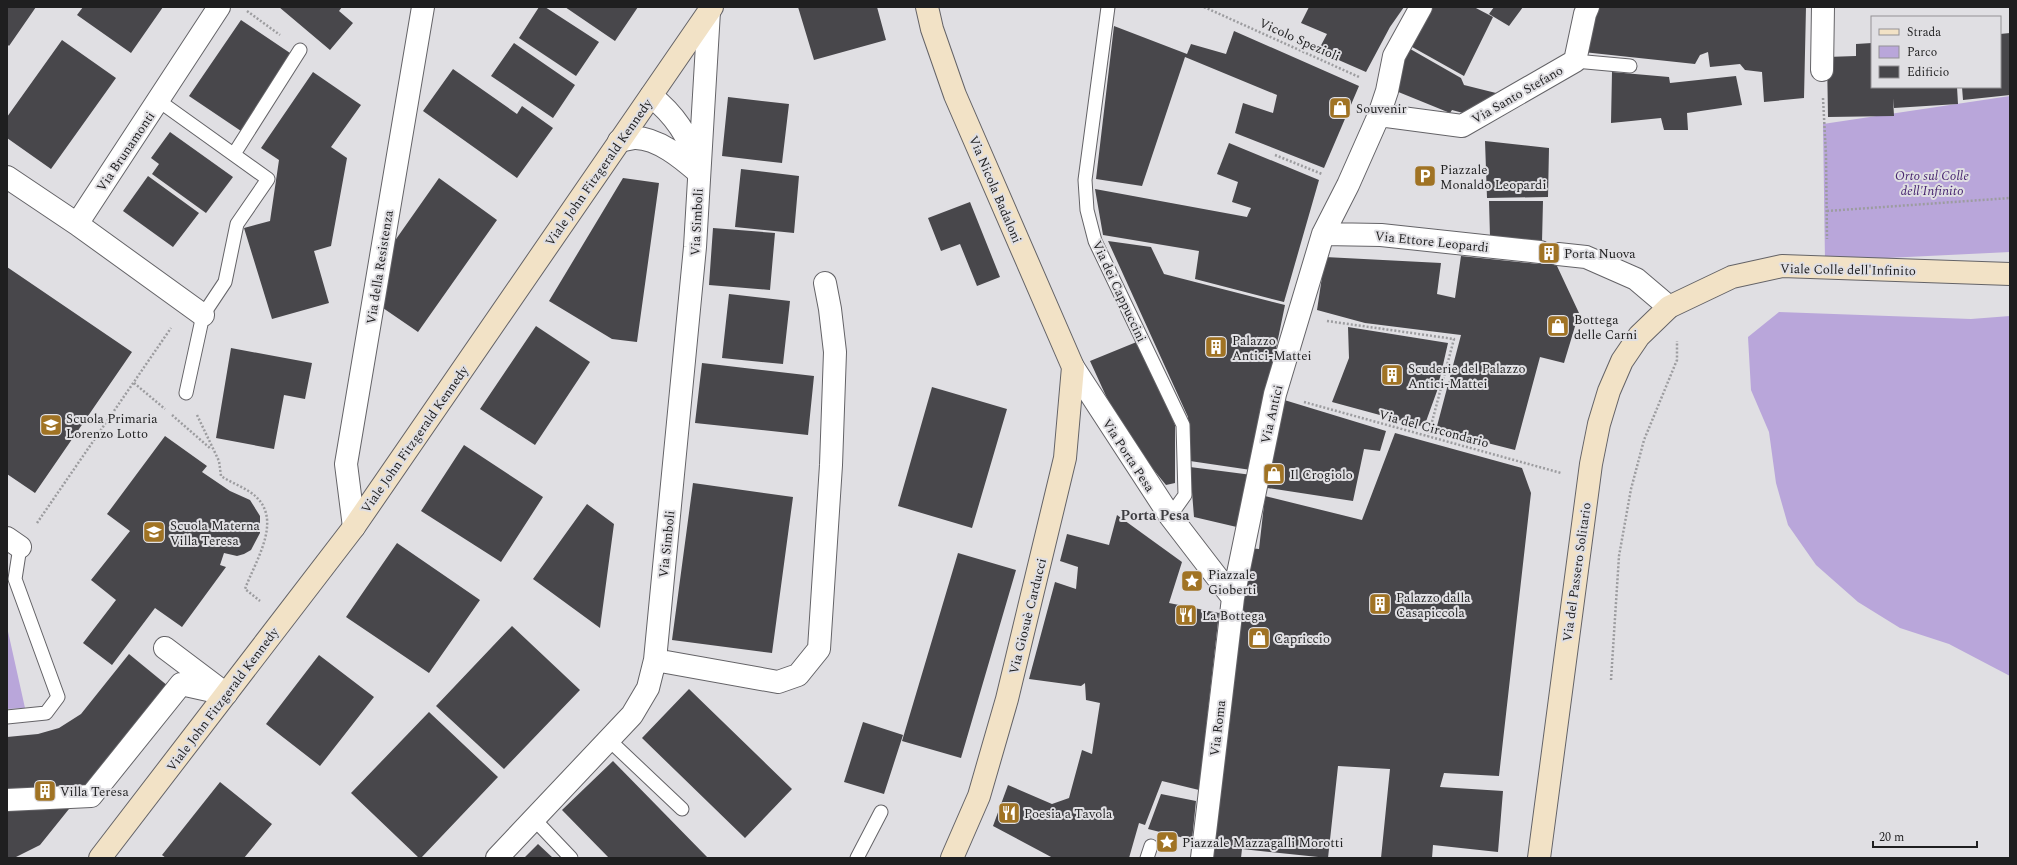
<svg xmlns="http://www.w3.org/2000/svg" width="2017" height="865" font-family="Spectral,serif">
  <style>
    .green { fill: #b9a6da }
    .building { fill: #48474b }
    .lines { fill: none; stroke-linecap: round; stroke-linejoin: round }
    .lane-casing { stroke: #646367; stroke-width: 15 }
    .street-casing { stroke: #646367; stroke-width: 24 }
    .secondary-casing { stroke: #646367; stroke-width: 24 }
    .path { stroke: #9c9c9f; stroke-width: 2.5; stroke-dasharray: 2 2; stroke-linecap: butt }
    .lane { stroke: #fff; stroke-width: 13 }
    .street { stroke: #fff; stroke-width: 22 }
    .secondary { stroke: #f2e2c6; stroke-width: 22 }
    .labels { text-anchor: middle; stroke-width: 4; stroke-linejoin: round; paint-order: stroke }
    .street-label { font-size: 13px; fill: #1f1f20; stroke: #e0dfe3 }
    .poi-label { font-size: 13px; fill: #1f1f20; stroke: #e0dfe3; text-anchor: start }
    .park-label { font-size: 13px; font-style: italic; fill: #47256f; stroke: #e0dfe3 }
    .neighbourhood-label { font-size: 14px; font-weight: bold; fill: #3d3c40; stroke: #e0dfe3 }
  </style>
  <rect width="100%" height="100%" fill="#e0dfe3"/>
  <!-- green -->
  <path class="green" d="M2010,96V252L1825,261L1823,124Z
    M1779,312L1971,319L2010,316V676L1949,644L1900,628L1858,602L1816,565L1788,525L1776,483L1769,432L1751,390L1748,337Z
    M7,627L25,708L7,709Z"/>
  <!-- building -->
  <path class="building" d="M7,7H36L9,46L7,44Z
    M83,7H163L131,53L77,15Z
    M279,7H342L339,11L353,23L330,50Z
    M539,7H545L599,42L576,76L519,38Z
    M565,7H638L615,41Z
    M798,7H877L886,40L814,60Z
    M1309,7H1404L1390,27L1366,72L1318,51L1327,34L1301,23Z
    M1426,7H1474L1493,17L1464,76L1405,43Z
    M1494,7H1523L1509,26L1489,14Z
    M1595,7H1806L1804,98L1764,102L1762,72L1745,70L1740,64L1710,67L1708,52L1700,55L1695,64L1583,52Z
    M241,20L293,55L241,131L189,96Z
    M1114,26L1187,54L1191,44L1226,54L1234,31L1359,86L1324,168L1235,133L1243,103L1273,113L1277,95L1185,57L1142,186L1096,179Z
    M2010,33V95L1963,100L1962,87H2000V34Z
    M62,40L116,78L51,169L7,138V117Z
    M514,43L575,85L553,118L491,76Z
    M1872,43V87H1957L1958,104L1894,108L1893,98L1894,116L1828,117L1827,57L1856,56V44Z
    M1405,46L1461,78L1464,85L1500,94L1463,113L1452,110L1450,113L1391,89Z
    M453,69L517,114L522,106L553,128L517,178L423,111Z
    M313,72L361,105L331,147L347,158L331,246L314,251L329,303L272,319L244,228L270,221L279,160L261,148Z
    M1612,72L1669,77L1670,83L1736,76L1742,105L1687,113L1688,130H1664L1661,118L1611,123Z
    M728,97L789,104L782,163L722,156Z
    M170,132L233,177L206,213L152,174L159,164L151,158Z
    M1485,141L1549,148L1548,197L1487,198Z
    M1229,143L1319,180L1284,302L1195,279L1199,251L1103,235L1095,189L1247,217L1251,208L1232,202L1238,182L1217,174Z
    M741,169L799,176L794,233L735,227Z
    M148,176L199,213L173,247L123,211Z
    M439,178L497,220L418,332L383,308L394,242Z
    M623,178L659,183L637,342L612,339L549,301Z
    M1489,201H1543L1542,242L1490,237Z
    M970,202L1000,277L977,286L960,244L941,251L928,218Z
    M713,228L775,233L770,290L709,285Z
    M1108,241L1151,247L1164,274L1285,305L1251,470L1190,461L1188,417Z
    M1542,242L1559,244L1557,266L1579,313L1564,363L1540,357L1515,450L1436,430L1461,335L1365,323L1317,310L1325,257L1441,263L1437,294L1455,298L1461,256L1539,264Z
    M7,267L132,352L35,493L7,474Z
    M729,294L790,301L783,364L722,358Z
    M536,326L590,362L535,445L480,409Z
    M1348,327L1448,343L1437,391L1424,427L1332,402L1349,358Z
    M1139,341L1175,425V483L1166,485L1122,431L1090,361Z
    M231,348L312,363L305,399L284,395L274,449L216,438Z
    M702,363L814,376L808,435L695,423Z
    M932,387L1007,409L972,528L898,506Z
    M1281,399L1386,431L1380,451L1364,449L1353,501L1261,487Z
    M1395,433L1522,468L1531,493L1499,776L1444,773L1440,787L1503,791L1498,852L1433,845L1432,858H1381L1390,769L1338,766L1328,858L1242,849L1241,858H1206L1249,548L1259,549L1265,496L1362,520Z
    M165,436L207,466L202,472L230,491L250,500L260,516V533L251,550L244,554L237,556L224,553L220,565L226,567L182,627L155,608L112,665L83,643L116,600L91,580L130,531L107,514Z
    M464,445L543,497L501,562L421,511Z
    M1190,467L1252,475L1241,528L1194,517Z
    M693,483L793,497L772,653L672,640Z
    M587,504L614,524L600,628L533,579Z
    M1117,515L1182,562L1169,603L1219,613L1199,790L1162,781L1145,825L1139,823L1129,858H1053L993,826L1008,785L1052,804L1069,798L1082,750L1092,754L1100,703L1086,700L1085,683L1081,686L1029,679L1055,582L1076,589L1078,567L1060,561L1067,534L1109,545Z
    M397,543L480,600L429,673L346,617Z
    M958,553L1016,570L961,758L902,741Z
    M512,626L580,690L504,769L436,706Z
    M129,654L168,686L40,845L16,857L7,858V737L38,734L59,728L81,714Z
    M319,655L374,697L320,766L266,724Z
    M689,689L792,789L745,838L642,738Z
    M429,712L498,777L421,858H419L351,793Z
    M863,722L903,735L884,794L844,782Z
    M613,761L708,858H609L562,810Z
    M220,782L272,824L244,858H166L162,855Z
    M1161,794L1196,801L1192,840L1148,829Z
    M538,844L553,858H524Z"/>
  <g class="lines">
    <!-- lane casing -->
    <g class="lane-casing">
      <path id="lane" d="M1108,7L1085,180L1087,210L1095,241L1183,425L1185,495L1170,516
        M1575,61L1630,66
        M159,101L268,179L237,224L225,282L203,315L186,393
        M234,154L300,50
        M7,717L46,713L58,697L15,579L20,547
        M608,739L682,809
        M533,818L571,858
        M857,858L881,812
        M1147,858L1151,846"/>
    </g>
    <!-- street casing -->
    <g class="street-casing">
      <path id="street" d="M1822,70L1823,7
        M651,96C674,114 689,135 697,164
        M1379,115L1462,126L1575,61L1585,14L1588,7
        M619,141C624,140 629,139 634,138C657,137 683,159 699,173
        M7,177L77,224L219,7
        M77,224L203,315
        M1323,234L1381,235L1540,252
        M1558,254L1586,257L1636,279L1669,307
        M1073,367L1170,516L1233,598
        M354,527L346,464L423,7
        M7,538L20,547
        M655,660L778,682L798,675L819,649L831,465L835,352L830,309L825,283
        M7,800L91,796L181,684L226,694L165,648
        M497,858L632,715L648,688L655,660L695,247L709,11
        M1202,858L1233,598L1275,394L1323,234L1348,185L1379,115L1387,91L1394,56L1421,7"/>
    </g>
    <!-- secondary casing -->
    <g class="secondary-casing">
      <path id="secondary" d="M927,7L932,29L955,95L1073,367L1065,458L1007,699L979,796L952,858
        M100,858L354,527L712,7
        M1539,858L1591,464L1599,424L1609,391L1622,361L1639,336L1669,307L1732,277L1782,266L2010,274"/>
    </g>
    <!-- path -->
    <path class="path" d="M1204,7L1359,77
      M247,11L280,35
      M1823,98L1826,155L1827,239
      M1275,155L1322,174
      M1827,211L2010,198
      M1327,321L1454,339L1428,437
      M134,383L165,409
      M1304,402L1561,473
      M172,415L211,449
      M197,415L219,461L221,476C230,482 241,486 250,492C286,516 256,559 245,589L260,601
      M37,523L171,328
      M1611,680L1619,556L1631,489L1644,440L1677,360V341"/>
    <!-- lane -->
    <use href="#lane" class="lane"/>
    <!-- street -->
    <use href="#street" class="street"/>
    <!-- secondary -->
    <use href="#secondary" class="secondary"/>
  </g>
  <!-- icons -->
  <defs>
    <g id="shop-square" transform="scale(1.15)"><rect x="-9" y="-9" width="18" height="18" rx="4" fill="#a07324" stroke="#e0dfe3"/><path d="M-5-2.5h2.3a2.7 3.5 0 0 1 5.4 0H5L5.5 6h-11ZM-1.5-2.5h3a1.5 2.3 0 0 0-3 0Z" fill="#fff"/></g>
    <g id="parking-square" transform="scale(1.15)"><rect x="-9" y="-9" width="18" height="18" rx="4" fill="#a07324" stroke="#e0dfe3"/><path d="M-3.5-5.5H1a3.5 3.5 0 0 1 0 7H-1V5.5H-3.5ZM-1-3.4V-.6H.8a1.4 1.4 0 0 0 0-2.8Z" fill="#fff"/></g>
    <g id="building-square" transform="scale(1.15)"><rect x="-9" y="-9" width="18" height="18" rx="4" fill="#a07324" stroke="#e0dfe3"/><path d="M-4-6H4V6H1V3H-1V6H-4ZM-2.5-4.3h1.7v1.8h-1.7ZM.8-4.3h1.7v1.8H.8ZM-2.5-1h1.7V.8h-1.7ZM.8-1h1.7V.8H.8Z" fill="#fff"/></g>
    <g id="school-square" transform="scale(1.15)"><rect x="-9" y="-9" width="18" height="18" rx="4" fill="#a07324" stroke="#e0dfe3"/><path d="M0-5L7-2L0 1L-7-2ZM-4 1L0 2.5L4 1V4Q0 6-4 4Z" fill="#fff"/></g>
    <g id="sight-square" transform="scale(1.15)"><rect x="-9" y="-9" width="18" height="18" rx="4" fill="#a07324" stroke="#e0dfe3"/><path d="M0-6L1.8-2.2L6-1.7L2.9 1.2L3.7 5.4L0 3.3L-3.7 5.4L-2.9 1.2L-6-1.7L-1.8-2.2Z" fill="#fff"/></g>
    <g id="restaurant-square" transform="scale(1.15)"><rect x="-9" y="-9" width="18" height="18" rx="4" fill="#a07324" stroke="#e0dfe3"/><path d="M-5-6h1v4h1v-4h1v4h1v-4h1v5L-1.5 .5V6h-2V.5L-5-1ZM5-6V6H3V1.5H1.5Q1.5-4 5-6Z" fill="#fff"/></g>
  </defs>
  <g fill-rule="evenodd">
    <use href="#shop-square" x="1340" y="108"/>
    <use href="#parking-square" x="1425" y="176"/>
    <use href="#building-square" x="1549" y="253"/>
    <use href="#shop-square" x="1558" y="326"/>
    <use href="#building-square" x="1216" y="347"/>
    <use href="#building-square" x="1392" y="375"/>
    <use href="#school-square" x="51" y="425"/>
    <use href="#shop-square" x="1274" y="474"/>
    <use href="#school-square" x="154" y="532"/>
    <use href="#sight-square" x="1192" y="581"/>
    <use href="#building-square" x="1380" y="604"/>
    <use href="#restaurant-square" x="1186" y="615"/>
    <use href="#shop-square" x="1259" y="638"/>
    <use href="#building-square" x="45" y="791"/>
    <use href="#restaurant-square" x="1009" y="813"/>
    <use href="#sight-square" x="1167" y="842"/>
  </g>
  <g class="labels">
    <!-- street labels -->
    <g class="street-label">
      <text transform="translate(1300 39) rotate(24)" y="5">Vicolo Spezioli</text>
      <text transform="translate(1517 94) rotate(-30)" y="5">Via Santo Stefano</text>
      <text transform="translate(125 151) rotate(-56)" y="5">Via Brunamonti</text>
      <text transform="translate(598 172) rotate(-55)" y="5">Viale John Fitzgerald Kennedy</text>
      <text transform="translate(996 189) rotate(67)" y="5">Via Nicola Badaloni</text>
      <text transform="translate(696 222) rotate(-87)" y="5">Via Simboli</text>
      <text transform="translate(1432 241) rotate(6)" y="5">Via Ettore Leopardi</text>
      <text transform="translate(379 267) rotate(-81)" y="5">Via della Resistenza</text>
      <text transform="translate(1848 269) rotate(1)" y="5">Viale Colle dell'Infinito</text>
      <text transform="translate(1120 291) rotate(65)" y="5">Via dei Cappuccini</text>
      <text transform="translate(1271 414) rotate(-77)" y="5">Via Antici</text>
      <text transform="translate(1434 428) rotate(15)" y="5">Via del Circondario</text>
      <text transform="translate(414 439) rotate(-55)" y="5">Viale John Fitzgerald Kennedy</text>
      <text transform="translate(1129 455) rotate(57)" y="5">Via Porta Pesa</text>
      <text transform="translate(666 544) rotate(-84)" y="5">Via Simboli</text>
      <text transform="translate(1576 572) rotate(-82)" y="5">Via del Passero Solitario</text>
      <text transform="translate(1027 616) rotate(-76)" y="5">Via Giosuè Carducci</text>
      <text transform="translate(222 699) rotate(-53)" y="5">Viale John Fitzgerald Kennedy</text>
      <text transform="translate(1217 728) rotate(-83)" y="5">Via Roma</text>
    </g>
    <!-- poi labels -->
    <g class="poi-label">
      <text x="1356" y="113">Souvenir</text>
      <text x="1440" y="174">Piazzale<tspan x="1440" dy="15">Monaldo Leopardi</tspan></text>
      <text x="1564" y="258">Porta Nuova</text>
      <text x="1574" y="324">Bottega<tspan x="1574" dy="15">delle Carni</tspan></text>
      <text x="1232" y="345">Palazzo<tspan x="1232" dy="15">Antici-Mattei</tspan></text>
      <text x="1408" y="373">Scuderie del Palazzo<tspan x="1408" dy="15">Antici-Mattei</tspan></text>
      <text x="66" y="423">Scuola Primaria<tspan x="66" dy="15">Lorenzo Lotto</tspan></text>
      <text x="1290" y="479">Il Crogiolo</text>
      <text x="170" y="530">Scuola Materna<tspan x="170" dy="15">Villa Teresa</tspan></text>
      <text x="1208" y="579">Piazzale<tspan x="1208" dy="15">Gioberti</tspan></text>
      <text x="1396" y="602">Palazzo dalla<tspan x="1396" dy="15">Casapiccola</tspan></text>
      <text x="1202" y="620">La Bottega</text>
      <text x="1274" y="643">Capriccio</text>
      <text x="60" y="796">Villa Teresa</text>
      <text x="1024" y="818">Poesia a Tavola</text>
      <text x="1182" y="847">Piazzale Mazzagalli Morotti</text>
    </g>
    <!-- park labels -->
    <g class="park-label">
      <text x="1932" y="180">Orto sul Colle<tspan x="1932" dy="15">dell'Infinito</tspan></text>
    </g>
    <!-- neighbourhood labels -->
    <g class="neighbourhood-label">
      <text x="1155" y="520">Porta Pesa</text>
    </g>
  </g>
  <!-- border -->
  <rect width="2017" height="865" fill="none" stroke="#1f1f20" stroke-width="16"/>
  <!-- legend -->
  <rect x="1871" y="16" width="130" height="72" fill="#e0dfe3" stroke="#939295"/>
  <rect x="1879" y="29" width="20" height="6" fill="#f2e2c6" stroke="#939295"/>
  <text x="1907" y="36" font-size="12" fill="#1f1f20">Strada</text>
  <rect x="1879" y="46" width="20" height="12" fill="#b9a6da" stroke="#939295"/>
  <text x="1907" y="56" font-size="12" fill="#1f1f20">Parco</text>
  <rect x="1879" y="66" width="20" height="12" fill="#48474b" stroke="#939295"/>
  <text x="1907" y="76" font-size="12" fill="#1f1f20">Edificio</text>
  <!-- scale -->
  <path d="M1873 841v6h104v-6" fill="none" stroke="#1f1f20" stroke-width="2"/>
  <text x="1879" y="841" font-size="12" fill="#1f1f20" stroke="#e0dfe3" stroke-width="3" paint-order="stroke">20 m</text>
</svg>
